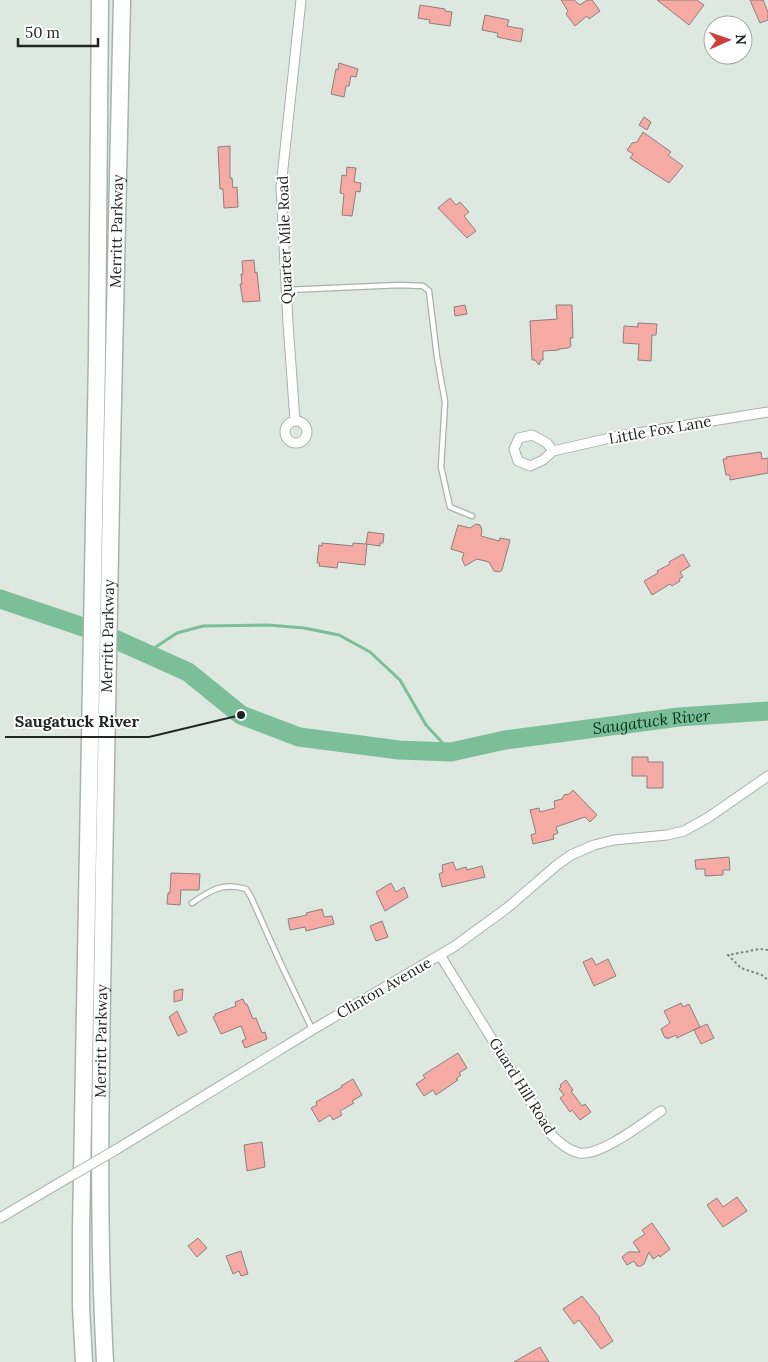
<svg xmlns="http://www.w3.org/2000/svg" width="768" height="1362" font-family="Lora,serif">
  <style>
    .lines { fill: none; stroke-linecap: round; stroke-linejoin: round }
    .stream { stroke: #7cbe97; stroke-width: 3 }
    .river { stroke: #7cbe97; stroke-width: 19 }
    .building { fill: #f5aba3; stroke: #8d7f7e }
    .service-casing { stroke: #a7b3ab; stroke-width: 7 }
    .minor-casing { stroke: #a7b3ab; stroke-width: 11 }
    .motorway-casing { stroke: #a7b3ab; stroke-width: 19 }
    .path { stroke: #7c847e; stroke-width: 2; stroke-dasharray: 2.5 2.5; stroke-linecap: butt }
    .service { stroke: #fff; stroke-width: 4.5 }
    .minor { stroke: #fff; stroke-width: 9 }
    .motorway { stroke: #fff; stroke-width: 16 }
    .minor-bridge-casing { stroke: #a7b3ab; stroke-width: 11; stroke-linecap: butt }
    .minor-bridge { stroke: #fff; stroke-width: 9 }
    .labels { text-anchor: middle; stroke-width: 4; stroke-linejoin: round; paint-order: stroke }
    .street-label { font-size: 15px; fill: #212623; stroke: #fff }
    .water-label { font-size: 16px; font-style: italic; fill: #00361d; stroke: #fff }
    .leader { fill: none; stroke: #212623; stroke-width: 2 }
    .callout-dot { fill: #212623; stroke: #fff; stroke-width: 2 }
    .callout-label { font-size: 16px; text-anchor: middle; font-weight: bold; fill: #212623; stroke: #fff; stroke-width: 4; stroke-linejoin: round; paint-order: stroke }
  </style>
  <rect width="100%" height="100%" fill="#dce8e0"/>
  <g class="lines">
    <!-- stream -->
    <path class="stream" d="M145,654L177,633L203,626L268,625L304,628L339,635L370,652L400,680L426,725L451,752"/>
    <!-- river -->
    <path class="river" id="s1" d="M0,599L101,633L188,672L241,715L299,737L399,750L451,752L505,740L679,717L768,711"/>
  </g>
  <!-- building -->
  <path class="building" d="M561,0H574L580,5L587,0H592L600,11L589,19L587,16L575,26L566,14L568,11Z
    M657,0H697L704,5L689,25Z
    M750,0H763L768,12V20L760,23Z
    M420,5L445,9V11L452,12L450,26L429,23L430,20L418,18Z
    M485,15L509,20L507,26L523,29L521,42L497,37L498,33L482,30Z
    M339,63L358,69L356,77L351,76L349,86H346L344,97L331,94L336,69L338,70Z
    M644,117L651,122L647,130L639,125Z
    M643,132L671,152L668,155L683,166L669,183L630,158L633,154L627,150L632,143L637,142Z
    M230,146V178H232L233,188L237,187L238,207L224,208L223,189H220L218,147Z
    M347,167L356,168L354,182L361,183L360,192L356,191L352,216L342,215L344,194L340,193L342,175L346,176Z
    M450,198L456,205L460,202L469,212L464,216L476,231L467,238L438,208Z
    M254,260L255,273L257,272L260,301L243,302L240,284H242L241,274H243L242,261Z
    M465,305L467,314L455,316L454,307Z
    M556,305H572L573,338H570L571,346L568,348L559,349V350L543,351V360H541L539,365L535,360H532L530,321L557,319Z
    M638,323L657,324L656,335H652L651,361L638,360L639,344L623,343L624,326L638,327Z
    M761,452L762,459L768,458V473L730,480V475H726L723,459H727L726,457Z
    M476,524L480,525L482,530L481,536L499,541L500,538L510,540L502,570L499,572L494,571L489,562L477,559L465,566L462,559L464,553L451,549L458,525L470,528Z
    M368,532L384,534L383,543H380V546L367,544L365,565L338,562L337,568L319,566L320,563H317L319,545L322,546V543L353,546V543L366,544Z
    M683,554L690,566L680,572L683,577L679,579L680,581L672,586L670,584L652,595L644,581L658,573L657,571L670,564L669,562Z
    M632,757H648V762H663V788H647V776H632Z
    M573,790L597,815L590,822L585,817L556,827L558,833L553,835L554,839L533,844L531,835L536,833L530,810L539,808L540,812L555,808L554,801L562,799L564,795L569,794Z
    M729,857L730,870H723V875L705,876V869H696L695,860Z
    M453,862L456,870L466,867L467,870L482,866L485,877L442,887L439,874L443,872L442,865Z
    M171,873L200,874L199,890H181L180,905L167,904L168,893H170Z
    M391,883L396,892L404,887L408,897L385,911L376,892Z
    M322,909L324,917L332,916L334,924L306,931L305,927L290,930L288,919L307,915L306,913Z
    M382,921L388,937L376,941L370,926Z
    M592,958L596,965L608,959L616,976L594,986L583,962Z
    M183,989L182,1000L174,1002V991Z
    M243,999L245,1004H247L253,1019L256,1018L262,1033L265,1032L267,1039L245,1048L242,1041L246,1039L241,1026L221,1034L213,1017L215,1016V1014L236,1006L235,1002Z
    M681,1003L683,1007L689,1004L700,1027L677,1038L676,1035L667,1039V1037L665,1038L661,1029L670,1023L664,1011Z
    M177,1011L187,1032L178,1036L169,1017Z
    M707,1024L714,1038L701,1044L694,1030Z
    M458,1053L467,1068L459,1073L461,1075L456,1079L458,1080L436,1095L433,1090L424,1096L416,1084L425,1078L423,1075Z
    M353,1079L362,1095L352,1101L354,1103L340,1111L342,1115L333,1120L330,1115L319,1122L311,1108L317,1105L316,1102L342,1087L341,1086Z
    M566,1080L573,1090L571,1091L582,1106L585,1104L591,1112L580,1120L572,1110L570,1112L560,1098L564,1095L559,1089L561,1087L560,1085Z
    M262,1142L265,1167L247,1171L244,1145Z
    M737,1197L747,1211L723,1227L707,1205L717,1198L723,1207Z
    M652,1223L670,1249L660,1257L659,1255L653,1259L649,1252L644,1264L641,1266H637L634,1261L627,1265L622,1257L628,1252H640L633,1242L645,1234L642,1230Z
    M198,1238L207,1248L197,1257L188,1246Z
    M241,1251L248,1274L241,1276L239,1271L233,1274L226,1256Z
    M582,1296L600,1318L599,1319L613,1341L601,1349L579,1320L574,1324L563,1309Z
    M540,1347L549,1362H514Z"/>
  <g class="lines">
    <!-- service casing -->
    <g class="service-casing">
      <path id="service" d="M286,290L400,285L423,286L429,291L437,357L445,402L441,467L450,507L472,516
        M192,903C211,890 223,882 246,889L251,897L280,962L312,1029"/>
    </g>
    <!-- minor casing -->
    <g class="minor-casing">
      <path id="minor" d="M295,421L288,323L281,187L301,0
        M285 432a11 11 0 1 1 22 0a11 11 0 1 1-22 0Z
        M553,451L547,443L532,435L519,438L514,449L518,461L530,466L543,460L553,451L619,436L768,412
        M440,955L550,1133C558,1142 567,1150 579,1153C600,1157 643,1123 661,1111
        M117,1149L312,1030L455,946L507,908L557,865L571,855L594,845L614,840L667,835L684,831L709,817L768,776
        M0,1218L71,1176"/>
    </g>
    <!-- motorway casing -->
    <g class="motorway-casing">
      <g id="motorway">
        <path d="M84,1362L81,1307V1230L97,357L100,0"/>
        <path id="s2" d="M105,1362C96,1198 102,1033 104,869C108,579 116,290 122,0"/>
      </g>
    </g>
    <!-- path -->
    <path class="path" d="M768,950L760,949L728,955L741,968L762,975L768,980"/>
    <!-- service -->
    <use href="#service" class="service"/>
    <!-- minor -->
    <use href="#minor" class="minor"/>
    <!-- motorway -->
    <use href="#motorway" class="motorway"/>
    <!-- minor-bridge casing -->
    <g class="minor-bridge-casing">
      <path id="minor-bridge" d="M71,1176L117,1149"/>
    </g>
    <!-- minor-bridge -->
    <use href="#minor-bridge" class="minor-bridge"/>
  </g>
  <g class="labels">
    <!-- street labels -->
    <g class="street-label">
      <text dy="5" stroke="none"><textPath href="#s2" startOffset="1131">Merritt Parkway</textPath></text>
      <text transform="translate(285 240) rotate(-92)" y="5">Quarter Mile Road</text>
      <text transform="translate(660 430) rotate(-10)" y="5">Little Fox Lane</text>
      <text dy="5" stroke="none"><textPath href="#s2" startOffset="726">Merritt Parkway</textPath></text>
      <text transform="translate(384 988) rotate(-30)" y="5">Clinton Avenue</text>
      <text dy="5" stroke="none"><textPath href="#s2" startOffset="321">Merritt Parkway</textPath></text>
      <text transform="translate(522 1086) rotate(58)" y="5">Guard Hill Road</text>
    </g>
    <!-- water labels -->
    <g class="water-label">
      <text dy="6" stroke="none"><textPath href="#s1" startOffset="688">Saugatuck River</textPath></text>
    </g>
  </g>
  <!-- callouts -->
  <path class="leader" d="M241 715L149 737H5"/>
  <circle class="callout-dot" cx="241" cy="715" r="5"/>
  <g class="callout-label">
    <text x="77" y="727">Saugatuck River</text>
  </g>
  <!-- north arrow -->
  <g transform="translate(728 40) rotate(88)"><circle r="24" fill="#ffffff" stroke="#a6a8a7"/>
  <path d="M0-4L9 19L0 12L-9 19Z" fill="#cd3e3b"/>
  <text y="-8" font-size="14" font-weight="bold" text-anchor="middle" fill="#212623">N</text>
  </g>
  <!-- scale -->
  <path d="M18 38v8h80v-8" fill="none" stroke="#212623" stroke-width="2.5"/>
  <text x="25" y="38" font-size="15" fill="#212623" stroke="#ffffff" stroke-width="4" paint-order="stroke">50 m</text>
</svg>
